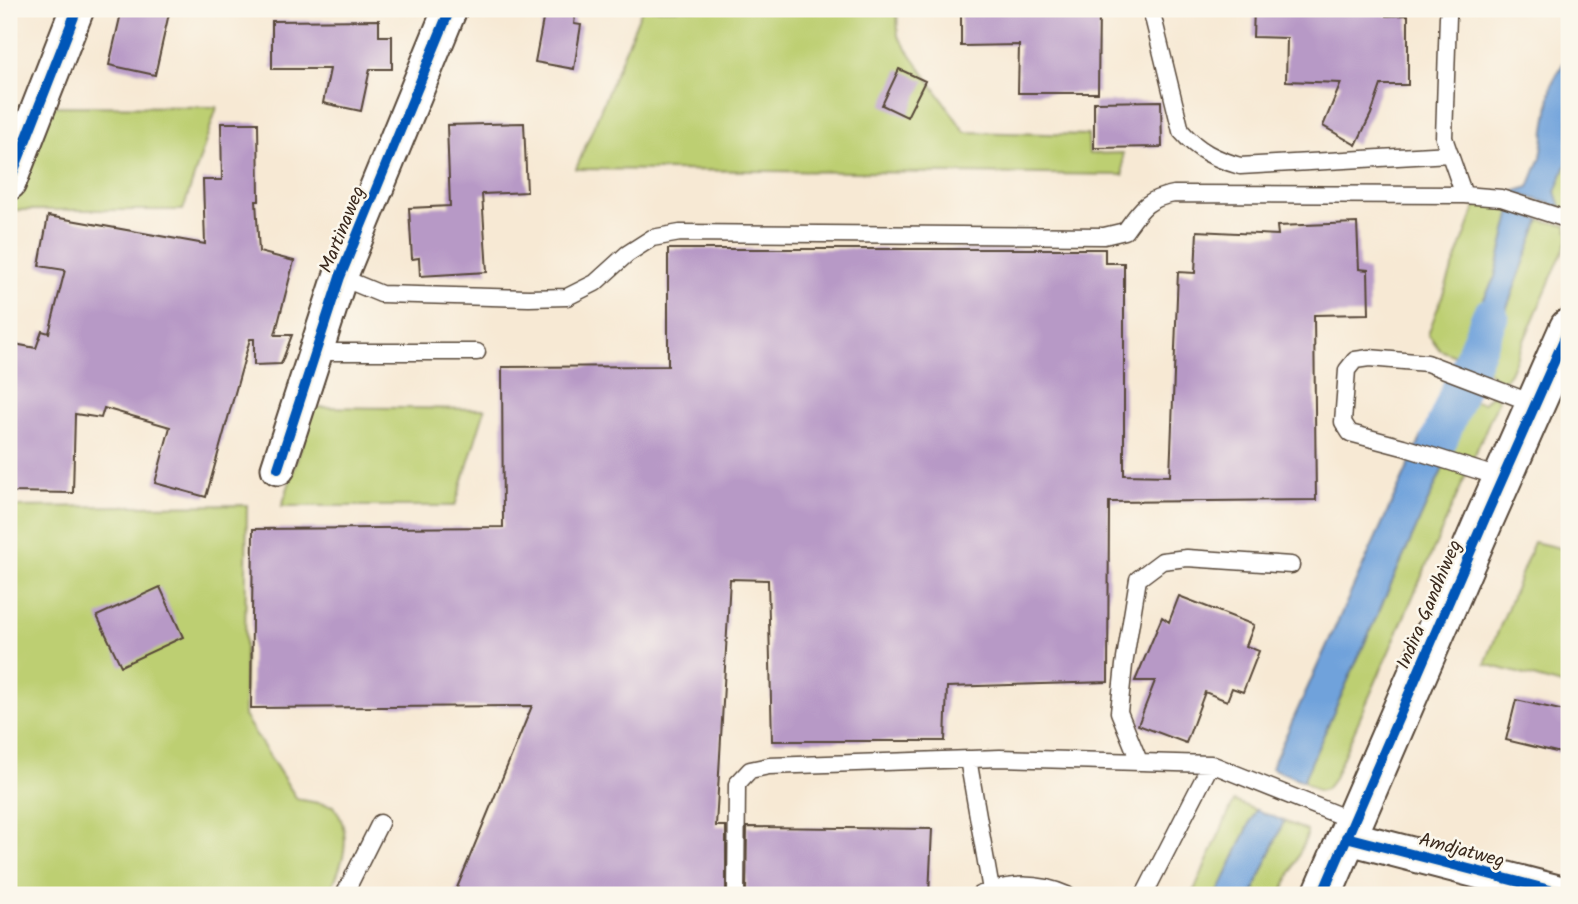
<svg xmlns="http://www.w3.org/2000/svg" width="1578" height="904" font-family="Kalam,sans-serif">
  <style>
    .green { fill: #bdcf72; stroke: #7c7c48; stroke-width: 2 }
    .water { fill: #6fa2db; stroke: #55667c; stroke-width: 2 }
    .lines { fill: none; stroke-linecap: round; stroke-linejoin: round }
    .canal { stroke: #6fa2db; stroke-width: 37 }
    .building { fill: #b799c6 }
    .service-casing { stroke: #574739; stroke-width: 19 }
    .minor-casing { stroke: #574739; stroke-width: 37 }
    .primary-casing { stroke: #574739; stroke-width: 42 }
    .service { stroke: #fff; stroke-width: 16 }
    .minor { stroke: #fff; stroke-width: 33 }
    .primary { stroke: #fff; stroke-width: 38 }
    .cycleway-casing { stroke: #fbf7ec; stroke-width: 15 }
    .cycleway { stroke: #0057b8; stroke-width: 10 }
    .labels { text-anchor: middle; stroke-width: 5; stroke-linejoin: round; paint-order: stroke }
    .street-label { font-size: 19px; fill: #3b2a1e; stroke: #fbf7ec }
  </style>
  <rect width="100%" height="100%" fill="#fbf7ec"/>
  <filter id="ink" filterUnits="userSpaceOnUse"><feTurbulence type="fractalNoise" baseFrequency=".0143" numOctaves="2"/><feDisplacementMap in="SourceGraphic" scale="14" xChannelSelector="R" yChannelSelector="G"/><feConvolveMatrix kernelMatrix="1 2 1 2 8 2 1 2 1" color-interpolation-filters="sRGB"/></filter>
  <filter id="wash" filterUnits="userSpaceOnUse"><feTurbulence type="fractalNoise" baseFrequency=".00686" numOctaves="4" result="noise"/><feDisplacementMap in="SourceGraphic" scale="28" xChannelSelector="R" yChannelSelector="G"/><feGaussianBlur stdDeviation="1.57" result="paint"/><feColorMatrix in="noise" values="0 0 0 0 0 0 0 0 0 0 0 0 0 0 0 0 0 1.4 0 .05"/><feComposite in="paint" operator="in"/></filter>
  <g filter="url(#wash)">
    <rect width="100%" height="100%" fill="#f7e9d4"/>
    <!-- green -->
    <path class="green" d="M642,9H897L898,36L965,132L1088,135L1089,154L1123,153V175L576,169Z
      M50,106L217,107L183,210H9Z
      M1569,157V211L1568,212L1561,207L1556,192Z
      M1487,201L1496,203L1511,211L1495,277L1455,356L1440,350L1428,334L1476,206Z
      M1540,220L1566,225L1569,237L1510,373L1505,379H1497L1484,368Z
      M1491,395L1499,399L1333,780L1326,789L1318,791L1303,781L1473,401L1484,403Z
      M314,407L485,409L455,506H282Z
      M247,505L244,716L297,799L334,806C354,836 343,865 328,895H9V507Z
      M1534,542L1569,550V687L1485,664Z
      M1234,801L1256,810L1217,895H1192Z
      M1284,821L1307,831V836L1281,895H1252Z"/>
    <!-- water -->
    <path class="water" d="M1569,53V157L1556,192L1561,207L1512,192L1529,187L1541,157L1552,83Z
      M1511,211L1540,220L1484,368L1455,356L1495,277Z
      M1443,390L1473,401L1303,781L1271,768Z
      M1256,810L1284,821L1252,895H1217Z"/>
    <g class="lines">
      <!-- canal -->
      <path class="canal" d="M1439,440L1490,316"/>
    </g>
    <g id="blocks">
      <!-- building -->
      <path class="building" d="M122,9H170L155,75L109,65Z
        M545,9H576L574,24L581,25L574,69L535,62Z
        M961,9H1099L1098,93H1018L1019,45L961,46Z
        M1254,9H1385L1386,16L1408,15V85H1381L1371,114L1356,145L1323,126L1341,83L1286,81L1287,38L1253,37Z
        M379,20V36H392V69H370L361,111L323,103L330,69H272V21Z
        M899,69L925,81L907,117L882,105Z
        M1161,101L1162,147L1094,148V102Z
        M221,123H258L259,201H256L259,252L294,261L275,335H292L281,364L254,365V339H250L206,497L155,483L170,427L104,408L101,418L75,414L73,493L9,492V343L36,348L42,331L49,333L65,270L39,266L48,216L205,244L203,180H222Z
        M524,123L527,192L482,194L487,272L420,276L419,258L412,259L409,208L450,206L447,125Z
        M1357,223L1359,269L1368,270L1369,314L1314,315L1316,500L1109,502L1108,682L947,687L945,741H772L768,580L730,579L716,826H726V895H454L532,706L251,708L253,529L503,527L502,367L668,366V249H1105V263H1124V475L1170,476L1178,272L1195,273L1197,231L1278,235L1277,226Z
        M160,587L183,637L121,666L97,616Z
        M1179,596L1254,625L1246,646L1259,651L1243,692L1232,688L1227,701L1205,692L1186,743L1138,725L1155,681H1135L1162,617L1169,622Z
        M1516,700L1569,712V755L1506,740Z
        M747,827L932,829L929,895H746Z"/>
    </g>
  </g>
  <g filter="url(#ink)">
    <use href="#blocks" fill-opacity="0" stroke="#574739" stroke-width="2"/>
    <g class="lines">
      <!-- service casing -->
      <g class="service-casing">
        <path id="service" d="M1151,9L1181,131C1198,151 1216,159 1240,166L1450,154
          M1448,16L1444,138L1464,195
          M340,277L381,294L529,298L567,297L595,283L627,254L652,238L680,233L1104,236L1125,231C1141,209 1146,199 1174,194L1464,195L1501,198L1569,220
          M316,352H477
          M1502,478L1403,447L1350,433L1343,422L1347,370L1355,360L1369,358L1427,363L1535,404
          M968,759L991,890
          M1139,761L1119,712L1124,665L1138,579L1162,561L1187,558L1291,565
          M344,895L380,823
          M736,895L737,784L750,770L769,766L1000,758L1211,764L1353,821
          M979,895C1008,883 1038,882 1067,895
          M1144,895L1211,764"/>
      </g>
      <!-- minor casing -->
      <g class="minor-casing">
        <path id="minor" d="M9,183L77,9
          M278,468L340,277L450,9
          M1346,837L1569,895"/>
      </g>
      <!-- primary casing -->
      <g class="primary-casing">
        <path id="primary" d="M1322,895L1485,518L1569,328"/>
      </g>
      <!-- service -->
      <use href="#service" class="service"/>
      <!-- minor -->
      <use href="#minor" class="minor"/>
      <!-- primary -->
      <use href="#primary" class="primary"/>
      <!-- cycleway casing -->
      <g class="cycleway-casing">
        <path id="cycleway" d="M9,183L77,9
          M278,468L340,277L450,9
          M1346,837L1569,895
          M1322,895L1485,518L1569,328"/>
      </g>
      <!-- cycleway -->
      <use href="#cycleway" class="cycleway"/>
    </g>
  </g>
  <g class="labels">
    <!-- street labels -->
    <g class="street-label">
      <text transform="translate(341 229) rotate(-68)" y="7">Martinaweg</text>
      <text transform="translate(1428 604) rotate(-67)" y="7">Indira Gandhiweg</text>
      <text transform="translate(1462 849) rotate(15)" y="7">Amdjatweg</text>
    </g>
  </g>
  <!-- margin -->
  <rect width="1578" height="904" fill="none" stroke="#fbf7ec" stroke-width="35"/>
</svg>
